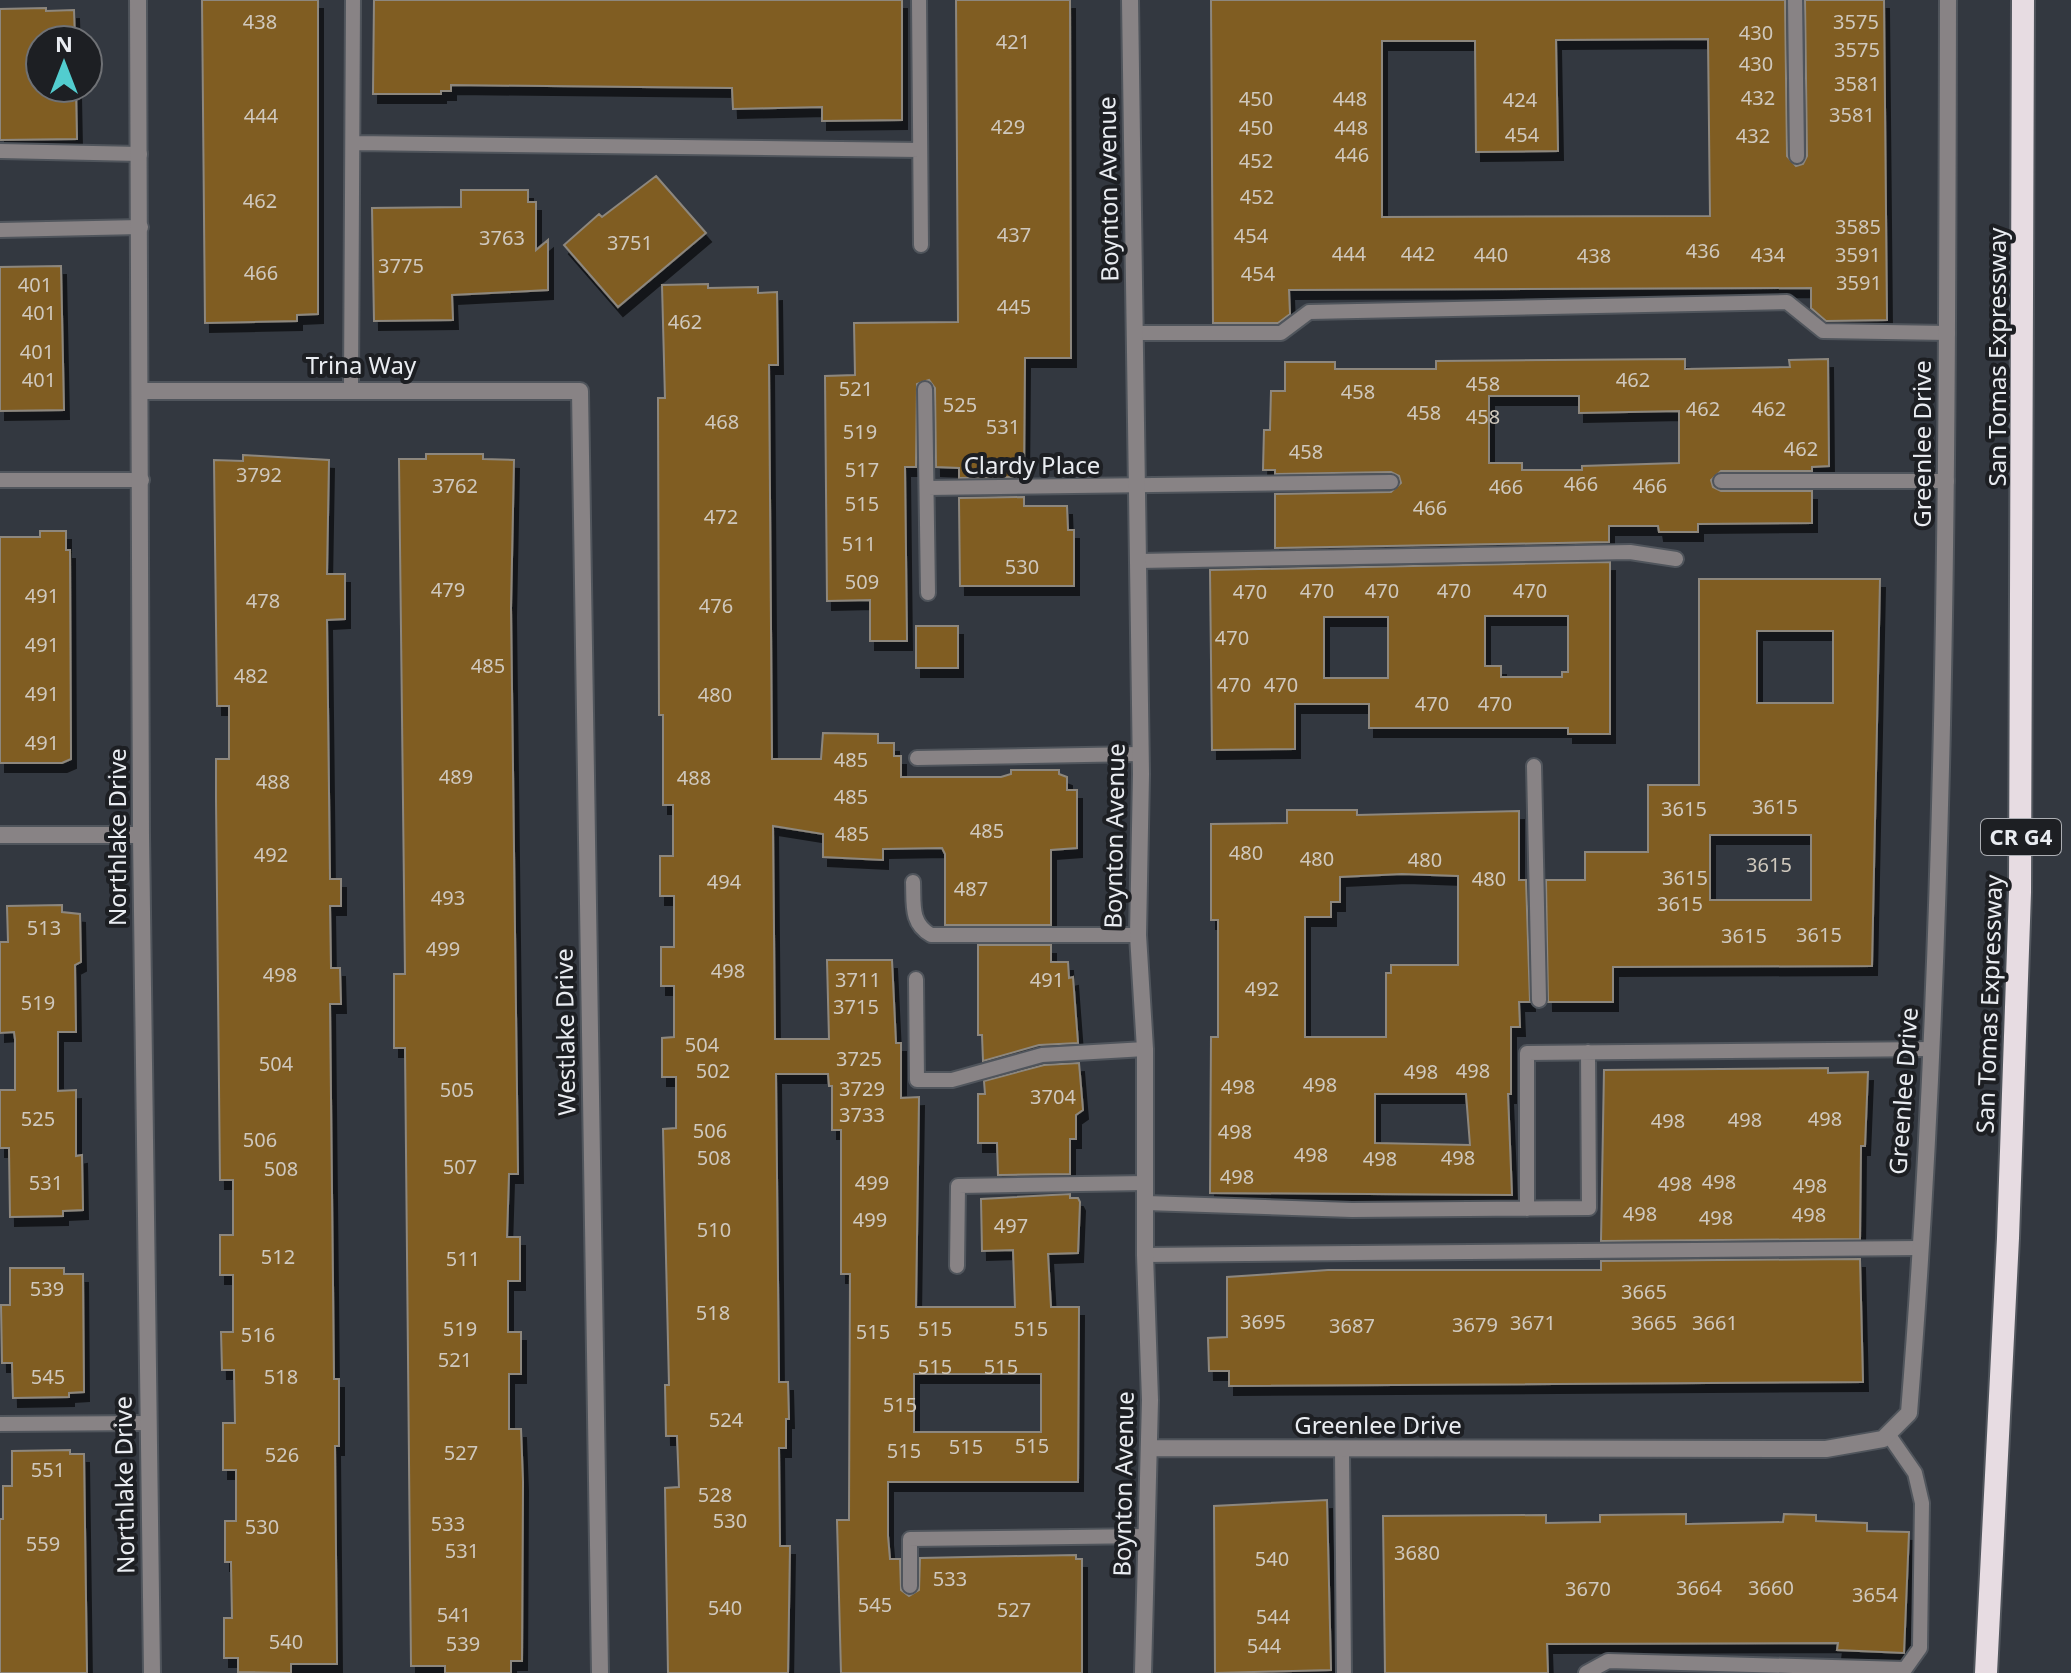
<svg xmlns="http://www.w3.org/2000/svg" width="2071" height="1673" font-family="'Noto Sans',sans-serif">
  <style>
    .building { fill: #805d21; stroke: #8d877e; stroke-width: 2; fill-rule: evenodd; filter: url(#shadow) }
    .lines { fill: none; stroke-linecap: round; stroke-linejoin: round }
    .service-casing { stroke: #50555c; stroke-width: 18 }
    .minor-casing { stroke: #50555c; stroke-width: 20 }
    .trunk-casing { stroke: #50555c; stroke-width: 26 }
    .service { stroke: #888385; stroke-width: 14 }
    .minor { stroke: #888385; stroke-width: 16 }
    .trunk { stroke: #e7dce2; stroke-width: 22 }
    .labels { text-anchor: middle; stroke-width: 8; stroke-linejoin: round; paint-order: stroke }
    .number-label { font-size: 20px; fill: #cfc8bd }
    .shield { fill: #1d1f23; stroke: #acaeb3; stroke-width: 2 }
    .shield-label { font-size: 22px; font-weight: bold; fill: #e9ecf1 }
    .street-label { font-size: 24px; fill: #e9ecf1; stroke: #1d1f23 }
  </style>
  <defs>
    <filter id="shadow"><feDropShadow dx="5" dy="9" stdDeviation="0" flood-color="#0009"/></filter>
  </defs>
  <rect width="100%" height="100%" fill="#333840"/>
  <!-- building -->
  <path class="building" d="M202,0H318V314L297,315V321L205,323Z
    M374,0H902V120L822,121V107L733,109L732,88L451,85V91H441V94H373Z
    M956,0H1070L1071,358H1025L1024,477L959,478V468L936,467L935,388L929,380L917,384L916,467H905L907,641H870V600L827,601L825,376L855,375L854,323L958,322Z
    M1211,0H1785L1787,156L1796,166L1803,164L1807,156L1805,0H1884L1887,320L1826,321L1811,308V288L1289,290L1290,314L1278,323H1213ZM1708,39L1710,216L1382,217V41H1475L1476,152L1558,151L1556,40Z
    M46,8V11L74,10L75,40H40V88H76L77,139L0,140V9Z
    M656,176L706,233L618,307L564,245L599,214L602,217Z
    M461,190H528V202H536V250L548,240V290L452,295L453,320L374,321L372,208L461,207Z
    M61,266L64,410L0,411V267Z
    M708,284V288L758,287V293L777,292L778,365H769L772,759H821L823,733L878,734V743H894V756H901V777H1001L1011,774V770H1059V774L1067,777V790H1077V848L1051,850V925H945V854L942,848L883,849V860L823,857V834L773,826L775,1039H829L827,960H892L896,1043H901V1098L919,1097L916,1307H1015L1013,1250L982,1251L981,1199L1070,1194V1198H1078L1080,1202L1078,1253L1048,1254L1051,1307H1079L1078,1482H888V1536L890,1559H900L901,1590L909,1596L919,1590L920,1558L1076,1555V1559H1082V1673H841L837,1520H849L850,1274H841V1130H832V1086H829L828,1074H776L779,1382H788L789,1419H786V1448H779L780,1546H790L788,1673H668L665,1488L679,1487L677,1436H666L665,1385H669L663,1129L676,1128V1077H662V1038L674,1037V986H661V947H674V896H660V856H673V805H663V715H659L658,398H665L662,285ZM914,1374H1041V1432H914Z
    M1685,359V369L1790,367L1789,360L1828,359L1829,466L1812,467V471H1721L1711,480L1713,487L1721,491H1812V523L1698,524V532H1659L1658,526H1609V542L1275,548V494L1391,492L1401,483L1399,476L1391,472L1275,474V470H1263L1264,430H1270L1271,391H1285V362H1335V369H1436V361ZM1489,396H1579V413L1679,411V463L1582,466V470H1522V463H1489Z
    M426,454H483V459L514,460L511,608L518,1174H509L507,1237H520V1281H508V1332H521V1374H509V1429H521L523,1482L522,1661H511V1673H445V1666H411L405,1048H394V974H405L399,459H426Z
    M243,455L329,460L327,574H345V619L327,620L330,879H341V906H330L331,968H340L341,1004H330L334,1379H339V1446H335L337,1664H291V1673L238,1672V1658H224V1618H232L231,1562H225V1521H236V1470H223V1423H235L234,1370H222L221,1332H233V1275H220V1235H233V1180H220L216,799V759H229V706H217L214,460L243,461Z
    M1024,497V506H1067L1068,530H1074V586H960L959,498Z
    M40,531H66V550H70L71,759L62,763H0V537H40Z
    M1610,562V734H1568V728H1369V704H1295V749L1212,750L1210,570ZM1485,616H1568V672H1562V677H1501V666H1485ZM1324,617H1388V678H1324Z
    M1699,579H1880L1872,966L1613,967V1002H1548L1546,880H1585V852H1648V785H1699ZM1757,631H1833V703H1757ZM1710,835H1811V900H1710Z
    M916,626H958V668H916Z
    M1287,810H1357V815L1519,811V880H1526L1530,1002H1519L1520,1027H1511V1094H1508L1512,1195L1210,1193L1211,1037H1218V920H1211V824L1287,823ZM1402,874L1458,876V965H1391V973H1386V1037H1305V917H1331V902H1340V877ZM1375,1094H1466L1470,1145L1375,1143Z
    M62,905V912L80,914L81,962L75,965L76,1032H58V1091L76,1090V1156L82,1155L83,1210L63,1211V1216L10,1217L9,1148H0V1090H15V1039L14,1032L0,1033V942H8L7,906Z
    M978,945H1051V962H1068L1069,978L1073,977L1078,1043L1039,1045L983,1061L982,1035H978Z
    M1079,1063L1083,1110L1076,1115V1139H1070V1174L998,1175L997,1143H978V1094H985L984,1081L1044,1065Z
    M1828,1068V1073L1868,1072L1865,1146H1861L1860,1239L1601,1241L1604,1070Z
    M1860,1259L1863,1382L1229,1386V1371H1209L1208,1338L1227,1337V1277L1328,1270H1601V1261Z
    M10,1268H64V1274H83L84,1392L69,1393V1397L13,1398L12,1363H2L1,1305H10Z
    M70,1450V1454H84L87,1673H0V1519H3V1486H12V1451Z
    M1327,1500L1331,1670L1215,1673L1214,1506Z
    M1686,1514V1524L1783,1522L1784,1514L1816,1515V1521L1867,1523V1531L1909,1532L1904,1653L1837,1650L1838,1643L1547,1644L1548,1673H1385L1383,1516L1546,1515V1523L1600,1522V1515Z"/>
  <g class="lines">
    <!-- service casing -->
    <g class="service-casing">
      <path id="service" d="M919,0L921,245
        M1795,0L1797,156
        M354,143L920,150
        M0,151L140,154
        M0,230L141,227
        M1136,333H1281L1309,312L1787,302L1823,331L1948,333
        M351,389L353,0
        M925,389L928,593
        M0,480H142
        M1721,481H1947
        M927,488L1391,482
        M1139,561L1630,552L1676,559
        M917,758L1140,754
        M1534,766L1539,1000
        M913,882C914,904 910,923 931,935H1138
        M916,979L917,1080H952L1042,1055L1145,1049
        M1146,1203L1352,1210L1589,1208L1588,1052
        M1527,1209V1053L1932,1049
        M1145,1255L1919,1248
        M957,1266L958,1186L1146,1183
        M0,1424L149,1423
        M1342,1451L1344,1673
        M910,1586V1539L1147,1536
        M1586,1673L1608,1661L1905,1669L1920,1648L1922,1503L1915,1473L1888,1434"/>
    </g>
    <!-- minor casing -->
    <g class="minor-casing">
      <path id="minor" d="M138,0L141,835L152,1673
        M1130,0L1141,774L1138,935L1145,1049V1255L1150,1400L1143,1673
        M142,391H580L600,1673
        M0,835H141
        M1149,1448L1826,1449L1883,1439L1909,1413C1947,943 1947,471 1948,0"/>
    </g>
    <!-- trunk casing -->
    <g class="trunk-casing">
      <path id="trunk" d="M1986,1673L2008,1238L2020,892L2023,0"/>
    </g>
    <!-- service -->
    <use href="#service" class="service"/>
    <!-- minor -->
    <use href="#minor" class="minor"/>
    <!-- trunk -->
    <use href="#trunk" class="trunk"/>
  </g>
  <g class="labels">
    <!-- number labels -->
    <g class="number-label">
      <text x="260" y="29">438</text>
      <text x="1856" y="29">3575</text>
      <text x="1756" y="40">430</text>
      <text x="1013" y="49">421</text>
      <text x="1857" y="57">3575</text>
      <text x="1756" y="71">430</text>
      <text x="1857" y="91">3581</text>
      <text x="1758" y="105">432</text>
      <text x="1256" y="106">450</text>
      <text x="1350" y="106">448</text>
      <text x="1520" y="107">424</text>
      <text x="1852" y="122">3581</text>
      <text x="261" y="123">444</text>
      <text x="1008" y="134">429</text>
      <text x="1256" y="135">450</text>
      <text x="1351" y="135">448</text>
      <text x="1522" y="142">454</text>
      <text x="1753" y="143">432</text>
      <text x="1352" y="162">446</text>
      <text x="1256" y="168">452</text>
      <text x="1257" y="204">452</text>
      <text x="260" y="208">462</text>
      <text x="1858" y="234">3585</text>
      <text x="1014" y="242">437</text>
      <text x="1251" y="243">454</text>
      <text x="502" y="245">3763</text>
      <text x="630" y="250">3751</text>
      <text x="1703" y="258">436</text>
      <text x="1349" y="261">444</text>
      <text x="1418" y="261">442</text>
      <text x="1491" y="262">440</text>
      <text x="1768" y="262">434</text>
      <text x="1858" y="262">3591</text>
      <text x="1594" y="263">438</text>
      <text x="401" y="273">3775</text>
      <text x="261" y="280">466</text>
      <text x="1258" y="281">454</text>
      <text x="1859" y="290">3591</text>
      <text x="35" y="292">401</text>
      <text x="1014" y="314">445</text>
      <text x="39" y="320">401</text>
      <text x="685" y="329">462</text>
      <text x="37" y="359">401</text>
      <text x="39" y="387">401</text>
      <text x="1633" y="387">462</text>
      <text x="1483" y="391">458</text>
      <text x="856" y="396">521</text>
      <text x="1358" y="399">458</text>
      <text x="960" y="412">525</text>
      <text x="1703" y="416">462</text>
      <text x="1769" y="416">462</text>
      <text x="1424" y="420">458</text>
      <text x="1483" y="424">458</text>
      <text x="722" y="429">468</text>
      <text x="1003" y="434">531</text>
      <text x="860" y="439">519</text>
      <text x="1801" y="456">462</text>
      <text x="1306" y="459">458</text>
      <text x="862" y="477">517</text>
      <text x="259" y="482">3792</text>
      <text x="1581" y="491">466</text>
      <text x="455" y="493">3762</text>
      <text x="1650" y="493">466</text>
      <text x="1506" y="494">466</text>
      <text x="862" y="511">515</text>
      <text x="1430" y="515">466</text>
      <text x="721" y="524">472</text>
      <text x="859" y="551">511</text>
      <text x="1022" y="574">530</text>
      <text x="862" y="589">509</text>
      <text x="448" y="597">479</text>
      <text x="1317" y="598">470</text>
      <text x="1382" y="598">470</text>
      <text x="1454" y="598">470</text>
      <text x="1530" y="598">470</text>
      <text x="1250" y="599">470</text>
      <text x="42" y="603">491</text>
      <text x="263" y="608">478</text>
      <text x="716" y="613">476</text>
      <text x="1232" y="645">470</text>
      <text x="42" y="652">491</text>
      <text x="488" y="673">485</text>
      <text x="251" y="683">482</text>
      <text x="1234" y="692">470</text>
      <text x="1281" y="692">470</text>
      <text x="42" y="701">491</text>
      <text x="715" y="702">480</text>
      <text x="1432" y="711">470</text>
      <text x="1495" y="711">470</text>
      <text x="42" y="750">491</text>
      <text x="851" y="767">485</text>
      <text x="456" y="784">489</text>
      <text x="694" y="785">488</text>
      <text x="273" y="789">488</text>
      <text x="851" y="804">485</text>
      <text x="1775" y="814">3615</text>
      <text x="1684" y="816">3615</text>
      <text x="987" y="838">485</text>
      <text x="852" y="841">485</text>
      <text x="1246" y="860">480</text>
      <text x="271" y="862">492</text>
      <text x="1317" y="866">480</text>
      <text x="1425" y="867">480</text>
      <text x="1769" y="872">3615</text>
      <text x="1685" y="885">3615</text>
      <text x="1489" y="886">480</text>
      <text x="724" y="889">494</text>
      <text x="971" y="896">487</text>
      <text x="448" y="905">493</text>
      <text x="1680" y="911">3615</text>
      <text x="44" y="935">513</text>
      <text x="1819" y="942">3615</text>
      <text x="1744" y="943">3615</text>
      <text x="443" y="956">499</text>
      <text x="728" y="978">498</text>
      <text x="280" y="982">498</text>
      <text x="858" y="987">3711</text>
      <text x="1047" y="987">491</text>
      <text x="1262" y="996">492</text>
      <text x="38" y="1010">519</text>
      <text x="856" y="1014">3715</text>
      <text x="702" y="1052">504</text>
      <text x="859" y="1066">3725</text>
      <text x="276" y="1071">504</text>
      <text x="713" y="1078">502</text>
      <text x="1473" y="1078">498</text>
      <text x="1421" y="1079">498</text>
      <text x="1320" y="1092">498</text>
      <text x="1238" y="1094">498</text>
      <text x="862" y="1096">3729</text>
      <text x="457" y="1097">505</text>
      <text x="1053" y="1104">3704</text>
      <text x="862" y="1122">3733</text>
      <text x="38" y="1126">525</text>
      <text x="1825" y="1126">498</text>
      <text x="1745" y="1127">498</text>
      <text x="1668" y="1128">498</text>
      <text x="710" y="1138">506</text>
      <text x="1235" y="1139">498</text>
      <text x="260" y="1147">506</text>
      <text x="1311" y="1162">498</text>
      <text x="714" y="1165">508</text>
      <text x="1458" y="1165">498</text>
      <text x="1380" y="1166">498</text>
      <text x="460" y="1174">507</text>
      <text x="281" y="1176">508</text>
      <text x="1237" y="1184">498</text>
      <text x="1719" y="1189">498</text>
      <text x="46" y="1190">531</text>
      <text x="872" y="1190">499</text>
      <text x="1675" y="1191">498</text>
      <text x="1810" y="1193">498</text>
      <text x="1640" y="1221">498</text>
      <text x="1809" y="1222">498</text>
      <text x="1716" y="1225">498</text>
      <text x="870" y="1227">499</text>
      <text x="1011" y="1233">497</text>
      <text x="714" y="1237">510</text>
      <text x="278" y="1264">512</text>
      <text x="463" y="1266">511</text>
      <text x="47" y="1296">539</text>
      <text x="1644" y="1299">3665</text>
      <text x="713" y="1320">518</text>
      <text x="1263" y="1329">3695</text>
      <text x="1533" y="1330">3671</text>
      <text x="1654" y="1330">3665</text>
      <text x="1715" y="1330">3661</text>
      <text x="1475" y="1332">3679</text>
      <text x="1352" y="1333">3687</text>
      <text x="460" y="1336">519</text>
      <text x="935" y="1336">515</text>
      <text x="1031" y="1336">515</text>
      <text x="873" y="1339">515</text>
      <text x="258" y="1342">516</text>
      <text x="455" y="1367">521</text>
      <text x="935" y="1374">515</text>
      <text x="1001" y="1374">515</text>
      <text x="48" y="1384">545</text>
      <text x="281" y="1384">518</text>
      <text x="900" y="1412">515</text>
      <text x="726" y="1427">524</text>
      <text x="1032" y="1453">515</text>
      <text x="966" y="1454">515</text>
      <text x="904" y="1458">515</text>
      <text x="461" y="1460">527</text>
      <text x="282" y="1462">526</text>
      <text x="48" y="1477">551</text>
      <text x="715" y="1502">528</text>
      <text x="730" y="1528">530</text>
      <text x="448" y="1531">533</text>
      <text x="262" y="1534">530</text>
      <text x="43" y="1551">559</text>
      <text x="462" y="1558">531</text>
      <text x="1417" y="1560">3680</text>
      <text x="1272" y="1566">540</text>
      <text x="950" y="1586">533</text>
      <text x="1699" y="1595">3664</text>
      <text x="1771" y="1595">3660</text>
      <text x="1588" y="1596">3670</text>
      <text x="1875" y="1602">3654</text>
      <text x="875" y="1612">545</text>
      <text x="725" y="1615">540</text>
      <text x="1014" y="1617">527</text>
      <text x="454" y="1622">541</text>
      <text x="1273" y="1624">544</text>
      <text x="286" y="1649">540</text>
      <text x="463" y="1651">539</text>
      <text x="1264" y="1653">544</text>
    </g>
    <!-- shield labels -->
    <rect class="shield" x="1981" y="819" width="80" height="36" rx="6"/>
    <g class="shield-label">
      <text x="2021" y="845">CR G4</text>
    </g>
    <!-- street labels -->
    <g class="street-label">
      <text transform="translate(1109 189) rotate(-91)" y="8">Boynton Avenue</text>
      <text transform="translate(1998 357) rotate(-90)" y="8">San Tomas Expressway</text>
      <text x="361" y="374">Trina Way</text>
      <text transform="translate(1923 444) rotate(-90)" y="8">Greenlee Drive</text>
      <text x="1032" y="474">Clardy Place</text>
      <text transform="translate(1115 836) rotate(-89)" y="8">Boynton Avenue</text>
      <text transform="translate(118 837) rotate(-90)" y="8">Northlake Drive</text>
      <text transform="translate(1990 1004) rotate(-88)" y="8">San Tomas Expressway</text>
      <text transform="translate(566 1032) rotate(-91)" y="8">Westlake Drive</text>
      <text transform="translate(1904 1091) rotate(-86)" y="8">Greenlee Drive</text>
      <text x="1378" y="1434">Greenlee Drive</text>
      <text transform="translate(1124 1484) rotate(-89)" y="8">Boynton Avenue</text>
      <text transform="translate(125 1485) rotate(-91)" y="8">Northlake Drive</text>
    </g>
  </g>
  <!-- north arrow -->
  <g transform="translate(64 64)"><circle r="38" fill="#1d1f23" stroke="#6f7175" stroke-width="2"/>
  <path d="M0-6L14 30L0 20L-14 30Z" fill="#52cdcf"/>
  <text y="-12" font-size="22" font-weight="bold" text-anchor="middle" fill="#e9ecf1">N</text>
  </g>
</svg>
